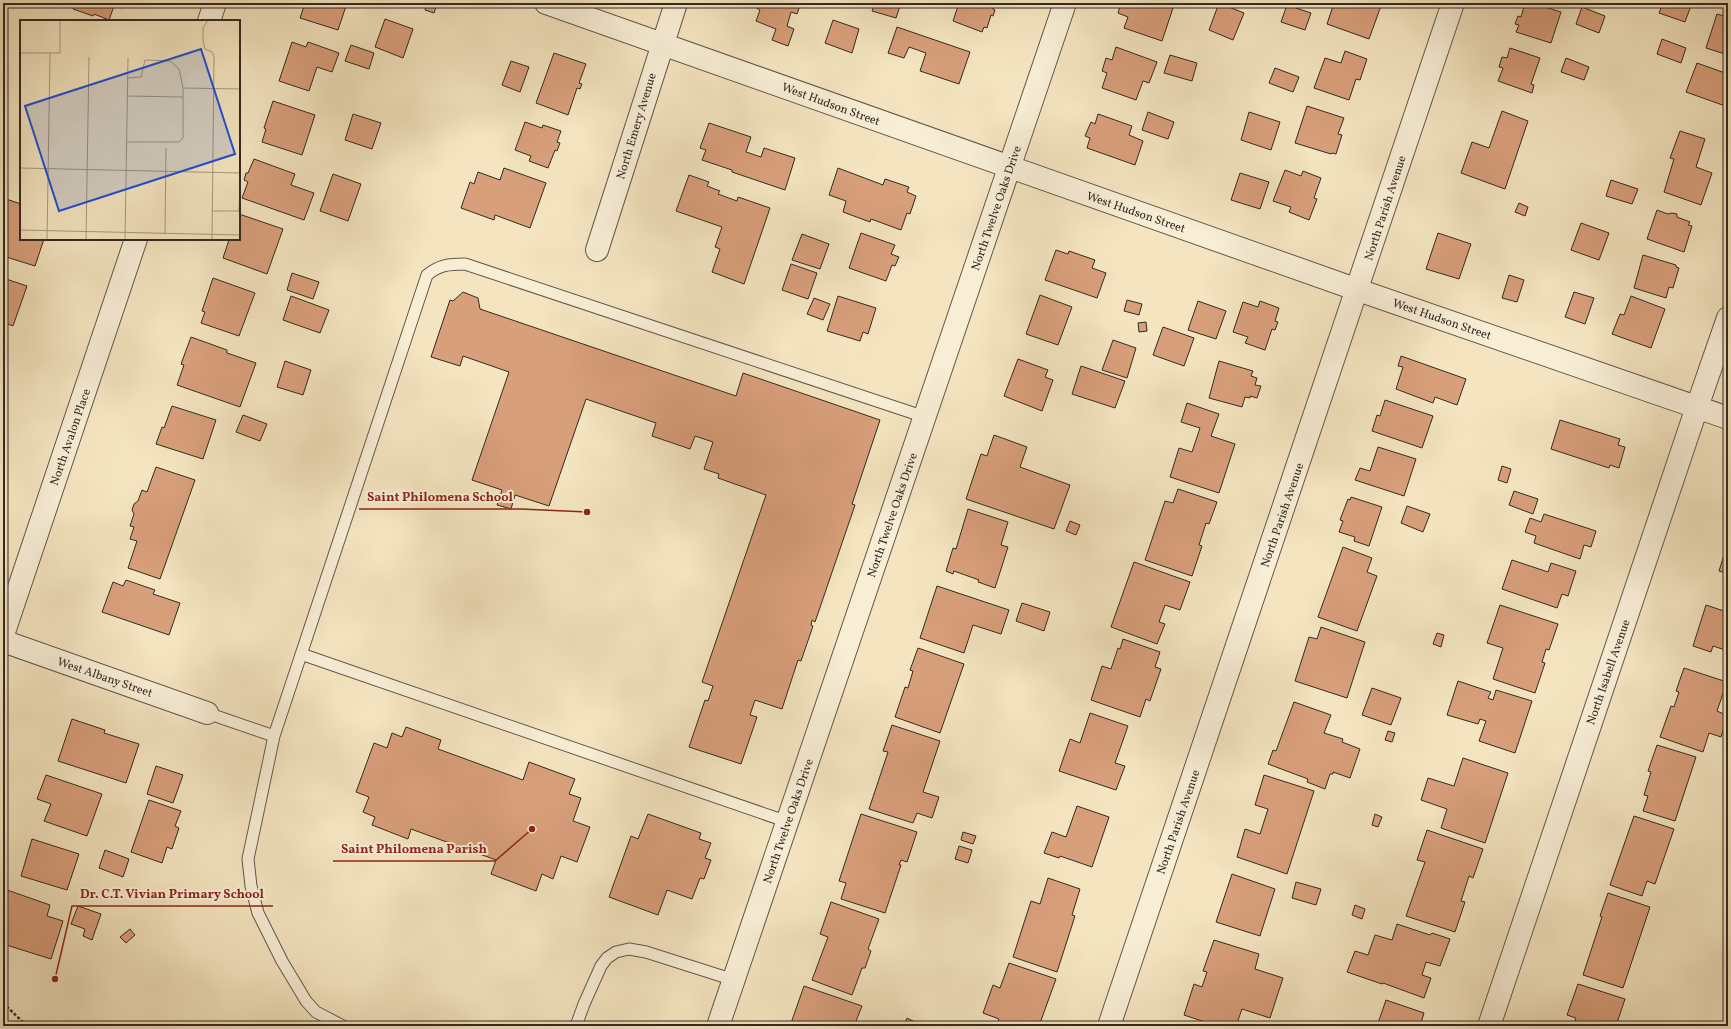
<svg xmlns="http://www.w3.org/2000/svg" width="1731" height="1029" font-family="Vollkorn,serif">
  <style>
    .building { fill: #d89f7b; stroke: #342922 }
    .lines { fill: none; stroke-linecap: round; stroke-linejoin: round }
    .service-casing { stroke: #64584a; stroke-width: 13 }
    .minor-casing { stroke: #64584a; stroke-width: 24 }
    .path { stroke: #342922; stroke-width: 2.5; stroke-dasharray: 3 2; stroke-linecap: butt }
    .service { stroke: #f8eed6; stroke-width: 11 }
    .minor { stroke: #f8eed6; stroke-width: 22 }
    .labels { text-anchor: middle; stroke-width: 4; stroke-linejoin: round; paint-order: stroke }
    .street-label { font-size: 12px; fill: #342922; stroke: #f8eed6 }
    .inset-road { fill: none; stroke: #a79a81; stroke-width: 1 }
    .view { fill: #1d4ed8; fill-opacity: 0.15; stroke: #1d4ed8; stroke-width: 2 }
    .inset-edge { fill: none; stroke: #342922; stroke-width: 2 }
    .leader { fill: none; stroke: #8f2418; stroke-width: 1.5 }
    .callout-dot { fill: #8f2418; stroke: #f8eed6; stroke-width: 1.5 }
    .callout-label { font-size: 13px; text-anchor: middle; font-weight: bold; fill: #8f2418; stroke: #f8eed6; stroke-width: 4; stroke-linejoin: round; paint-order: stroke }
  </style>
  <rect width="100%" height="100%" fill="#f4e5c0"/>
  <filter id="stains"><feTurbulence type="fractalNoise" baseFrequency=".005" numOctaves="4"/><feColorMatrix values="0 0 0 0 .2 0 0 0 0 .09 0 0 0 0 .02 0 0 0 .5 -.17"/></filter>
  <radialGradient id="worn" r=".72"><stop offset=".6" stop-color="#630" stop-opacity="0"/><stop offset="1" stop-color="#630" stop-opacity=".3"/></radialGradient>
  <!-- building -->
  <path class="building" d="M75,3H122L121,8L114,6L109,20L94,14L93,16L73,9Z
    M305,3H347L338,30L300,18Z
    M427,3L437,4L434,13L425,10Z
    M756,3H801L797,14L791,12L787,26L794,29L788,46L772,40L776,29L756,21L760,10L755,7Z
    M875,3H901L896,18L872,11Z
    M959,3H994L993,9L995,10L993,16L991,15L987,28L984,27L982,32L953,21Z
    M1121,3H1168L1174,5L1162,41L1124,28L1128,17L1118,13Z
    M1219,3L1244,13L1233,40L1209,30Z
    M1334,3H1382L1369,39L1327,24Z
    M1525,3H1532L1561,12L1551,43L1516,32L1519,25L1515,24L1518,16L1521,17Z
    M1663,3H1692L1685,22L1659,13Z
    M1287,5L1311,13L1305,30L1281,22Z
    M1582,7L1605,16L1599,33L1576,24Z
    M1717,14L1728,17V55L1706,48Z
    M385,19L413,29L403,58L375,47Z
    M833,20L859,29L852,53L825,43Z
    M897,27L970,52L959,84L920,71L926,53L909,47L904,58L888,53Z
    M1662,39L1686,48L1681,63L1657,54Z
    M292,42L306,47L308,42L339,53L332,72L317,67L309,91L279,81Z
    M351,45L374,53L369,69L345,61Z
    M1116,47L1157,62L1149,83L1143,81L1136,100L1102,88L1107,73L1102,71L1106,58L1112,60Z
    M1510,48L1540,58L1531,84L1534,85L1532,93L1498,81L1503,68L1499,67L1502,57L1507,58Z
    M1345,51L1367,59L1360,80L1356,79L1349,100L1314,88L1325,58L1341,63Z
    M554,53L586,64L579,83L582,84L580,89L577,88L568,115L536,103Z
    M1170,55L1197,63L1192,81L1164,73Z
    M1566,58L1589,67L1584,80L1561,72Z
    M511,61L529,67L520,92L502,85Z
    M1697,63L1728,74V107L1686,92Z
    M1275,68L1299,77L1293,92L1269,83Z
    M273,101L315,115L302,155L262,142L266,129L264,128Z
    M1307,106L1344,118L1338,134L1342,135L1336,154L1332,153L1331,154L1295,143Z
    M1502,111L1528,121L1505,189L1461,173L1472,142L1489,148Z
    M1148,112L1174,122L1168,139L1142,130Z
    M1249,112L1280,122L1271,150L1241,140Z
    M353,114L381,123L372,149L345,140Z
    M1098,114L1132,126L1129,135L1143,141L1135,165L1087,148L1090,138L1085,136L1091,122L1095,124Z
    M525,122L542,128L543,125L561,131L557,142L560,143L557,151L555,150L548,168L529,161L531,156L515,150Z
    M709,123L751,137L746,152L761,157L764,148L795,158L785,190L732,172V170L702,160L706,150L700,148Z
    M1680,131L1705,139L1696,167L1712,173L1701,205L1664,192L1674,159L1670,158Z
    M254,159L295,174L291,185L314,193L304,220L242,198L248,182L244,180L246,173H248Z
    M504,168L546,183L530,228L495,215L494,220L461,208L470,182L474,184L478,172L500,180Z
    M838,168L883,185L885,179L909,187L907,192L916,196L910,214L907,213L901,230L871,219L870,222L843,212L846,201L829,195Z
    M1285,170L1301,176L1303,171L1321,178L1314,198L1317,199L1309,220L1289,212L1291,207L1273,201Z
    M1240,173L1269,182L1260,209L1231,200Z
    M333,174L361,184L348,221L320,211Z
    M689,175L709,182L707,186L720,191L718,194L737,201L738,197L770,208L744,284L712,272L720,249L715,247L722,227L676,211Z
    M1611,180L1638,189L1632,204L1606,196Z
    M3,198L21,204V239H44L35,266L3,256Z
    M1519,203L1528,207L1525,216L1515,212Z
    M1657,210L1668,214L1672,213L1677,214V217L1690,222L1688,225L1692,226L1684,252L1647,239Z
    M239,214L283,229L267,274L223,258L229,240L226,239H239Z
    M1581,223L1609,233L1599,260L1571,250Z
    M861,233L895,245L891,254L899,257L895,266L892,265L886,281L849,268Z
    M1438,233L1471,244L1459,279L1426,269Z
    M802,234L829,244L820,269L792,260Z
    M1056,250L1068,254L1069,251L1095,260L1092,268L1106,273L1097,298L1045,280Z
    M1643,255L1676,265V267L1679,268L1673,288L1669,287L1666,298L1634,288Z
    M791,264L817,273L808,299L782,290Z
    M292,273L319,282L313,299L287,290Z
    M1509,275L1524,280L1517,302L1502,298Z
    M3,278L27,286L13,326L3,322Z
    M213,278L255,293L239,336L201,323L205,312L202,311Z
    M463,292L478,298L480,309L736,396L743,373L880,420L852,504L855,505L815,622L812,620L811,625L813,626L801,661L798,660L782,709L755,700L750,715L757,717L741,764L689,747L705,700L708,701L713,686L702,682L766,495L718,478L719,474L704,469L713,442L695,436L690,449L652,436L656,423L586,399L549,506L515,495L511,509L497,505L502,490L472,480L509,372L463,356L460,366L431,357L450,300L453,301Z
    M1574,292L1594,298L1585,324L1565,317Z
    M1040,295L1072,307L1058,345L1026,334Z
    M291,296L329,310L320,333L283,320Z
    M838,296L876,308L868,334L863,332L860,341L827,331Z
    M1631,296L1665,309L1651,348L1612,334L1620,314L1624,315Z
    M814,298L830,304L823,320L807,314Z
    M1127,300L1142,304L1139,315L1124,311Z
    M1198,301L1226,311L1216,339L1188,330Z
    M1260,301L1279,308L1275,321L1278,322L1275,330L1272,329L1265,350L1245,343L1248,337L1233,332L1243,302L1258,307Z
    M1146,322L1147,331L1139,332L1138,323Z
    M1163,327L1194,338L1184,366L1153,355Z
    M191,337L227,350V353L256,363L240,407L177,385L184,365L181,364Z
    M1113,340L1136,348L1127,378L1102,370Z
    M1401,356L1466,379L1457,405L1435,397L1433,403L1396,389L1403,367L1398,366Z
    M1018,359L1048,370L1045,377L1053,380L1042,411L1004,396Z
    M285,361L311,370L303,395L277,387Z
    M1219,361L1253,371L1251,376L1257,378L1255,385L1261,386L1257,398L1250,396V398L1245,397L1242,407L1209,398Z
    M1081,366L1125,381L1115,408L1072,394Z
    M1385,400L1433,416L1422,448L1372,431L1377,415L1380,416Z
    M1187,403L1219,414L1211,436L1235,444L1219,493L1170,477L1179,448L1192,452L1200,428L1181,422Z
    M172,406L216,420L203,459L156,444L162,427L164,428Z
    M243,415L267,424L260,441L236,432Z
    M1560,420L1620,439L1618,445L1625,447L1619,468L1610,465L1609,468L1551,449Z
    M994,435L1027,447L1020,467L1070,485L1054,529L966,499L981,454L987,456Z
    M1378,447L1416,459L1404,496L1355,480L1360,468L1370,471Z
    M1502,466L1511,469L1507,483L1498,480Z
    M156,467L195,480L160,579L128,568L137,541L130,539L134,527L130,526L134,514L132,510L134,504L138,501L142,490L147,492Z
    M1178,489L1217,502L1209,524L1206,523L1199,545L1202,546L1192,576L1145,560L1165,501L1173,503Z
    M1514,491L1538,499L1533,514L1509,505Z
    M1351,497L1382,507L1369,546L1354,541L1355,537L1339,532L1343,521L1340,520L1348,499L1350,500Z
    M1407,506L1430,514L1423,532L1401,523Z
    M968,509L1008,522L1001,545L1008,547L995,588L978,582L979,580L954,571L953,574L946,571L953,548L956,549Z
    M1544,514L1596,531L1591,547L1584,545L1580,559L1534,543L1536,536L1525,532L1530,518L1541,522Z
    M1070,521L1080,525L1076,535L1066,531Z
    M1727,545L1728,546V574L1719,571Z
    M1343,547L1372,558L1367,572L1377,576L1357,631L1318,617Z
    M1512,560L1548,572L1551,563L1576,571L1568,596L1562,594L1557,608L1502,589Z
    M1134,562L1190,582L1180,610L1165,605L1159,622L1165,624L1157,644L1111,627Z
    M126,580L155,590L153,594L180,603L169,635L102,612L113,582L123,586Z
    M937,586L1009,610L1001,634L973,625L964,653L920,638Z
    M1022,603L1050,612L1044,631L1016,621Z
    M1500,605L1558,624L1549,650L1546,649L1542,662L1545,663L1535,693L1493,679L1503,648L1487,643Z
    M1706,605L1724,611L1723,616L1728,618V651L1713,646L1711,652L1693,646Z
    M1321,627L1365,642L1347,698L1295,681L1309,637L1317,639Z
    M1437,633L1444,635L1441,647L1433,644Z
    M1123,639L1160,652L1155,667L1161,669L1150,701L1146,699L1140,717L1091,700L1102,666L1111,669L1118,648L1120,649Z
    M918,648L964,664L940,733L895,717L905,687L908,688L913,671L910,670Z
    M1684,668L1727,682L1717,711L1728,716L1721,737L1709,733L1703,752L1660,737L1671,706L1674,707L1679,692L1676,691Z
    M1458,681L1491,692L1488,698L1493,700L1496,690L1532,701L1515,753L1479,741L1486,721L1480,719L1478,724L1447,715Z
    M1372,688L1401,698L1391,725L1362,715Z
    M1294,702L1331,715L1324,733L1343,739L1342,742L1360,749L1350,778L1333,772V774H1330L1325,789L1307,782L1308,779L1268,764L1273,750L1276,751Z
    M1090,713L1128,726L1115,763L1125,766L1116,790L1059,771L1070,739L1080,743Z
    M72,719L105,730L104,733L139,744L126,783L58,761Z
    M892,725L940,741L923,792L939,797L932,818L917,813L913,823L869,809L888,752L883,751Z
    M406,727L441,740L438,749L523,780L529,762L575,779L569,794L581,798L573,821L590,827L577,862L561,856L553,879L542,874L536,891L491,874L496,860L411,829L408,839L372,825L375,817L363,812L369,797L356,792L374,743L387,748L392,733L402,737Z
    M1388,731L1395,733L1392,742L1385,740Z
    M1657,745L1696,757L1675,821L1643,811L1648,796L1644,795L1651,772L1648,771Z
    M1463,758L1508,773L1485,843L1441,828L1447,809L1421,800L1428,778L1454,786Z
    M156,766L183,775L173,803L147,794Z
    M46,775L102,794L87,836L44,821L51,804L37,799Z
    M1264,775L1314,791L1287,874L1237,857L1245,829L1260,834L1268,809L1255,805Z
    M149,800L181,811L175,826L179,828L172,849L167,847L162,863L131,852Z
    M1077,806L1109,817L1092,867L1060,856L1059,858L1044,853L1052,832L1066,837Z
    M648,814L701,833L699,839L711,843L705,858L711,860L704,879L700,878L692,899L667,890L658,915L609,897L631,836L638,839Z
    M861,814L917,832L907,862L901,860L899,865H901L885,913L841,899L846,883L839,881Z
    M1375,814L1382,817L1378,827L1372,825Z
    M1634,816L1674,829L1655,884L1647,881L1642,896L1610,885Z
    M1427,830L1483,849L1473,878L1469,876L1461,901L1465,902L1455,932L1406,916L1425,862L1417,860Z
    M963,832L976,836L973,844L961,840Z
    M32,839L79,854L67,890L21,876Z
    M959,846L972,850L968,863L955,859Z
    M105,850L129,859L123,877L99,868Z
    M1232,874L1275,889L1260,936L1216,922Z
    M1048,878L1080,889L1072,915L1075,916L1057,972L1013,957L1031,901L1040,904Z
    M1296,882L1321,889L1316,905L1292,898Z
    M7,890L50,905L47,916L63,921L51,959L3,944L5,930H3L4,917H3V901Z
    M1608,893L1650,907L1623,988L1583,975L1602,917L1600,916Z
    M831,902L879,919L868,949L871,951L865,968H862L852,995L812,980L828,937L820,934Z
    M1355,905L1365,909L1362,919L1352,915Z
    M78,906L101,914L92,940L83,936L85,929L71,924Z
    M1397,924L1430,935L1432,933L1450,939L1440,966L1426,962L1422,975L1431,978L1424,998L1383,983L1382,984L1347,972L1355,951L1368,955L1375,935L1392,940Z
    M130,929L135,935L126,943L120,937Z
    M1214,940L1259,954L1255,969L1283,978L1270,1018L1242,1009L1236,1026H1217L1184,1015L1194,984L1202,987L1207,972L1203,971Z
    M1009,963L1056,979L1039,1026H996L999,1019L983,1013L993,985L1000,988Z
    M1578,984L1625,999L1616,1026H1573L1576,1018L1567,1015Z
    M804,986L862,1006L854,1026H790Z
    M1386,1000L1424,1013L1420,1026H1377Z
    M907,1018L915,1022L914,1026H904Z"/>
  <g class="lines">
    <!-- service casing -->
    <g class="service-casing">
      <path id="service" d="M301,654L788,822
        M207,713L274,736
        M343,1026L316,1012L306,1001L282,961L258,913L251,886L248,859L274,736L427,275C439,265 449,264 465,264L925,417
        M576,1026L584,1004L601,966L607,958L616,952L629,949L646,952L734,980"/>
    </g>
    <!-- minor casing -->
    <g class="minor-casing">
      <path id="minor" d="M546,3L1358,290L1728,418
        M209,21L215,3
        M597,250L676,3
        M3,635L136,239
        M3,641L207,713
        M718,1026L1065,3
        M1109,1026L1453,3
        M1489,1026L1697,407L1728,318"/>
    </g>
    <!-- path -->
    <path class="path" d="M3,1003L27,1026"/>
    <!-- service -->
    <use href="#service" class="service"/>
    <!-- minor -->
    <use href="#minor" class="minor"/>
  </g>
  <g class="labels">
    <!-- street labels -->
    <g class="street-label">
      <text transform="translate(831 104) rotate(20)" y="4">West Hudson Street</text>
      <text transform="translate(636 126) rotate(-73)" y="4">North Emery Avenue</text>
      <text transform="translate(996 208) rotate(-71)" y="4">North Twelve Oaks Drive</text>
      <text transform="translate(1385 208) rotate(-72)" y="4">North Parish Avenue</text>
      <text transform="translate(1136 212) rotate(19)" y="4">West Hudson Street</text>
      <text transform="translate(1442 319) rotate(19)" y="4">West Hudson Street</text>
      <text transform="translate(70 437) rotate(-71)" y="4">North Avalon Place</text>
      <text transform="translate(892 515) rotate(-71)" y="4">North Twelve Oaks Drive</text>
      <text transform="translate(1282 515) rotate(-71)" y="4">North Parish Avenue</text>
      <text transform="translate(1608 672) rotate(-71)" y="4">North Isabell Avenue</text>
      <text transform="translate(105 677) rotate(19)" y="4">West Albany Street</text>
      <text transform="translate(788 821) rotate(-71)" y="4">North Twelve Oaks Drive</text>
      <text transform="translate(1178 822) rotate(-71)" y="4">North Parish Avenue</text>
    </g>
  </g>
  <!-- overview -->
  <g transform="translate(20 20)">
    <rect width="220" height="220" fill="#f4e5c0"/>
    <path class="inset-road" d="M188,0L183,8V21L185,29L192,32L194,37L192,220M0,33H40V0M163,68L220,69M108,76L163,77M107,122H159L163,118V68L159,49L150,41L125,40L121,57L108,58M0,148L220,153M192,191H220M219,191L220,165M0,210L220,215M145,214L146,128M27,220L30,34M66,220L69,37M105,220L108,38"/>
    <path class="view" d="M181,29L215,134L39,191L5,86Z"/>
    <rect width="220" height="220" class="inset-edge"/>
  </g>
  <!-- callouts -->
  <path class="leader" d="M587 512L521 509H359M532 829L495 861H333M55 979L72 906H273"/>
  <g class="callout-dot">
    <circle cx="587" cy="512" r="4"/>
    <circle cx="532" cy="829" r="4"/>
    <circle cx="55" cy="979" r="4"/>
  </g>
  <g class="callout-label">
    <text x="440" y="501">Saint Philomena School</text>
    <text x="414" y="853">Saint Philomena Parish</text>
    <text x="172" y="898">Dr. C.T. Vivian Primary School</text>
  </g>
  <!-- margin -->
  <rect width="1731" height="1029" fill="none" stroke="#f4e5c0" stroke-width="16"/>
  <rect x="4" y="4" width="1723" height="1021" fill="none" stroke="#342922" stroke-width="2"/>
  <rect x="8" y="8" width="1715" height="1013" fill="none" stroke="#342922"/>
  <rect width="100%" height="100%" filter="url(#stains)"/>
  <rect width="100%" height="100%" fill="url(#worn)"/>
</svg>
